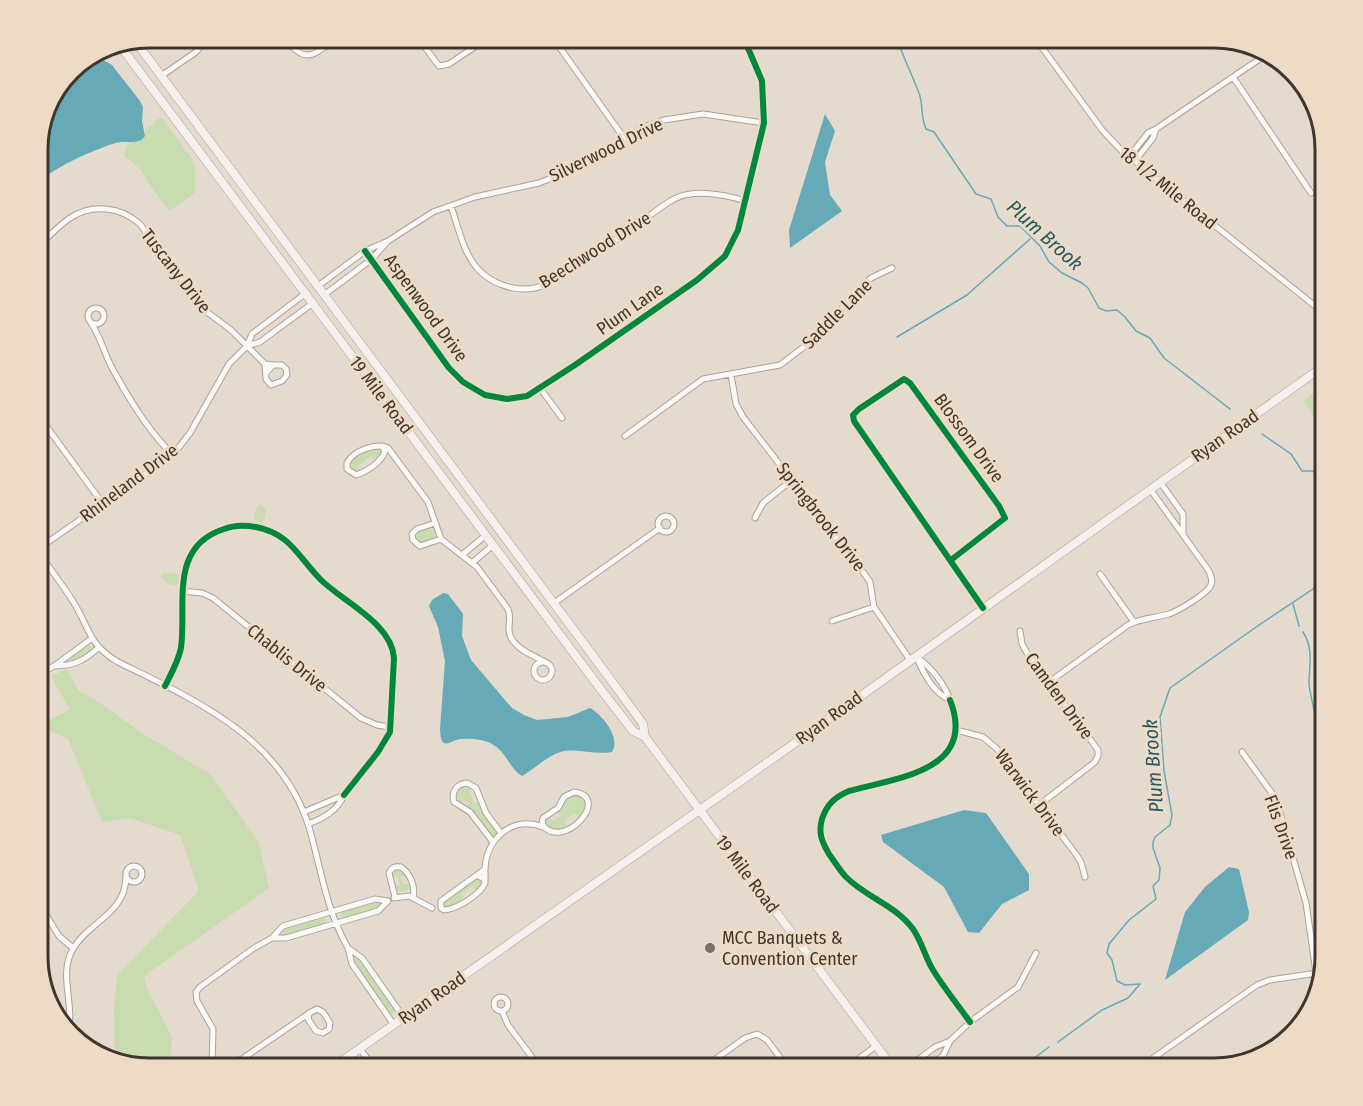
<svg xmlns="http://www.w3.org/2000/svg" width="1363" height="1106" font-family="'Fira Sans Condensed',sans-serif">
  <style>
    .green { fill: #c8dcb0 }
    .water { fill: #66aab8 }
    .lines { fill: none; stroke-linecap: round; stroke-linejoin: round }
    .stream { stroke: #66aab8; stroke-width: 1.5 }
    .minor-casing { stroke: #aaa299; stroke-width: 7 }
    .secondary-casing { stroke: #aaa299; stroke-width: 9 }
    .minor { stroke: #fbf9f8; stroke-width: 5 }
    .secondary { stroke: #f5f0ed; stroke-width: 8 }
    .cycleway-casing { stroke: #eedbc5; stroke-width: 10 }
    .cycleway { stroke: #00873e; stroke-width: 6 }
    .poi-dot { fill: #797067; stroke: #eedbc5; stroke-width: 2 }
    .labels { text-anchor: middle; stroke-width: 6; stroke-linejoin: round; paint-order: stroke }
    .street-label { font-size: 18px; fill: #3f372f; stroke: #eedbc5 }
    .poi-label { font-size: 18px; fill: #3f372f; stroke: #eedbc5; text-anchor: start }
    .water-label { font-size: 20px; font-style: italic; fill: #245a67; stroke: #eedbc5 }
    .rim { fill: none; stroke: #3f372f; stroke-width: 3 }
  </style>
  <rect width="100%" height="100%" fill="#e5dace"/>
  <!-- green -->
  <path class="green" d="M162,118L191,158L195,168V193L169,211C159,198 150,185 141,171C138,165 129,161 124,155L127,145L138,141L145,135V129L154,124L157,119Z
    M1325,385V431L1303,401Z
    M376,448L381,450V455L374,460L371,456L358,466L360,470C356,473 354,471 351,468L350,463L353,458Z
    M261,504L266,510L264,520L261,522L255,520C253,514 256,508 261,504Z
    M429,527L434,530L435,539L421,544L415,539L418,531Z
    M164,573L179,574L178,585C171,586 163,582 161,575Z
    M88,645L92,648C85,655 75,662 65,662Z
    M67,669L78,690L100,703L142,733L210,774L258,841L269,888L144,976L147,989L172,1037L170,1068H149L115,1056L114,1007L117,975L199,891L180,835L130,818L102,822L68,739L38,725L70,710L51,676Z
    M463,786L473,788L469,791L474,803L479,802L483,813L496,832L495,836L490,835L473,812L467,807L469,802L463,800L461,804L456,794Z
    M573,795C580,795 583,798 586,804L583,815L578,818L575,813L564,821L567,826C559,831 552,832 546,823L547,819L550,817L553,821L560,816L557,812L566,799Z
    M397,869L405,875L400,877L404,885L409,883V888L406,891C401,892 397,892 396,886L400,885L398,876L393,877L392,874Z
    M477,879L482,881V886L476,890L472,886L461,894L464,898L452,906H444L445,902Z
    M376,902L379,905L378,908L344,918L340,916L343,911Z
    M321,918L326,920L323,925L287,935L283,933L285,929Z
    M355,959H358L394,1010V1014L390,1013L354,962Z"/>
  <!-- water -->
  <path class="water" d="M98,57L112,65L140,101L143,107L142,121L145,136C138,146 126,140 115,143C89,152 59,165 38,182V141L49,99L75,65Z
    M825,114L835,131L825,162L830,195L842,211L790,248L789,230Z
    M443,593L448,594L463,614L462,636L471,660L512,708L524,715L537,720L568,717L590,708C603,716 621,737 612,752C596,755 580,749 564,751C549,754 535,769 522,776C505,765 507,745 480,740C473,739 463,738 456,740C443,746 441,745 440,729L445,661L438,627L429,606L432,600Z
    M964,810L986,813L1029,874V890L1002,904L979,933L968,932L944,887L883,842L881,835Z
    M1229,867L1239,869L1249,912L1248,920L1165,980L1185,912L1205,887Z"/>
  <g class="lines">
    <!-- stream -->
    <path class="stream" d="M897,38C903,58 913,76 920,96C923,108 921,118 926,129L934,132L976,194L991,199L998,217L1007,226H1020L1040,246L1049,262L1062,273L1082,283L1088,288L1099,308L1106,311L1117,310L1125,317L1136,331L1150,338L1164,358L1230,409
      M897,337L967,295L1030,239
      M1262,434L1291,454L1302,471H1312L1325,477
      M1293,604L1299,626
      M1303,632C1314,649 1309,665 1309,684C1310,694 1321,742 1325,749
      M1058,1042L1102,1010L1128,998L1140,984L1125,985L1117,981L1112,960L1107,953L1109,944L1129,920L1156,899L1153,886L1159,880L1160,868L1153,848V842L1155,837L1170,825L1172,815L1164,771L1160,717L1170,688L1259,625L1325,581
      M1012,1068L1014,1066L1033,1059L1049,1047"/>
    <!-- minor casing -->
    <g class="minor-casing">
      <path id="minor" d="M285,38C306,66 313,55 337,38
        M418,38L439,66L449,64L488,38
        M553,38L624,138
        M1035,38L1103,131L1122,151L1325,314
        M161,76L196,52L207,38
        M1233,77L1311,193
        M1156,129L1264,56
        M1129,157L1148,133L1156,129L1153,138L1135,161
        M451,206C458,226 463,252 477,268C491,284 515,292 535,288C549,285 560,275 572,268C594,255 615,241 636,226C648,217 661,206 674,199C694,189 724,194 745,201
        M38,247C48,237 58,226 70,218C92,203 121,207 140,224L203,309L231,330L265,364L273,365
        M365,251L449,368L463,382L485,395L507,399L527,396L575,365L697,280L725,256L738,230L764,123L762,81L748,48L741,38
        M318,286L365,251L388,241L433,212L475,197L539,183L569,171L646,126L664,120L703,114L764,123
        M324,295L372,259L387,242
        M88 316a8 8 0 1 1 16 0a8 8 0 1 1-16 0Z
        M91,323C100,336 104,352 111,366C126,394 150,433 173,455
        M247,346L260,342L313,303
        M265,364L266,379L271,385L282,381L287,375L286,369L282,365H273L266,373
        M731,375L736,404L743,417L866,576L870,582L874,607L910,660
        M540,388L562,418
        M38,410L44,423L103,504
        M625,436L703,379L780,365L822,333L853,295L871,278L892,268
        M382,446L385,451C382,462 366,472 356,475L347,469V463C353,451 376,442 388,448L428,502L441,539L477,567L508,609C511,616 509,621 509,628C508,647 533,655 547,663
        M1160,482L1183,514V533
        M658 524a8 8 0 1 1 16 0a8 8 0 1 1-16 0Z
        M755,518L763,503L792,480
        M435,523L417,529L412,534L413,540L420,546L441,539
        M38,549L173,455L190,433L229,364L247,346L252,334L306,293
        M38,552C50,569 63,585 74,603C90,629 88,644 118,662C195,700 281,737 309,827C321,868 326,910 348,948
        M462,555L486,535
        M951,560L1005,518L999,506L910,383L904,379L859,409L853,415L854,421L983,608
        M472,563L493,545
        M1100,574L1134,622
        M182,591L202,593L213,598L361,718L377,725L390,727
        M554,603L660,528
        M832,621L874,607
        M1020,631L1022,644L1027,653L1098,750V756L1095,762L1039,805
        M91,639L54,666C73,666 84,661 98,648
        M916,656C930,667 944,683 950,700C933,693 923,672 916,656Z
        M534 671a9 9 0 1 1 18 0a9 9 0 1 1-18 0Z
        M38,675L54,666
        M1048,683L1128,625C1141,618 1155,618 1169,614C1178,611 1207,594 1211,585C1213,580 1211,576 1209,571L1150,489
        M165,686C171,674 178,662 181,648C187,605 168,547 224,529C234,525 245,525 256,527C291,534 298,557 321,580C345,603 392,624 394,658L390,732L378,752L344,795
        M950,700C978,771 896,778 849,791C835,797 827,804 822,819C818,833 822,842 829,854C834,861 839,869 845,876C865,897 894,904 913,929C922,942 925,957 933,970C944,988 958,1005 970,1022
        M956,730L983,737L997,749L1075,853L1081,862L1085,877
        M1242,752L1274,796L1279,809L1306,903L1317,979
        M574,792C613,797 562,853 542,824L543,818L558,808L564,797Z
        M38,798L44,781L38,774
        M304,812L344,795C337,811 324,818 308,824
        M493,842L470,812L454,802C451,792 456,784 467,783L476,788L486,813L501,833
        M126 874a8 8 0 1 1 16 0a8 8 0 1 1-16 0Z
        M38,869C46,845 43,824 38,800
        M485,869C486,839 512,815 543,827
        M477,875L484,879L485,883C480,895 457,909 444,910L441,908V901L485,869V883
        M395,897L389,873C392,867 395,866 401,867C410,873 416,887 413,897
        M394,898L409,896L432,908
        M375,899L388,901L378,911L286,938H272L283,926Z
        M38,902L59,936L73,948
        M494 1004a7 7 0 1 1 14 0a7 7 0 1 1-14 0Z
        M317,1009L323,1012L330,1023L329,1029L323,1033L316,1031L308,1019L309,1013Z
        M502,1011L508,1025L540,1068
        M394,1025L352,964L348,948L362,958L404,1018
        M68,1031C75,1005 58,974 73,949C89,921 126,914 126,876
        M360,1049L375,1068
        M213,1063H231L242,1059L311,1012
        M212,1068L213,1029L197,1001L196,992L200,987L254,948L272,938
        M703,1068L745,1038L757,1034L767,1040L788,1068
        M846,1068L876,1046
        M907,1068L935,1047L950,1041
        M926,1068L943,1056L950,1041L970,1022L1018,987L1036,953
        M1139,1068L1257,985L1270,980L1317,973"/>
    </g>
    <!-- secondary casing -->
    <g class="secondary-casing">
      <path id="secondary" d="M136,42L608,676L643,724L645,737
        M122,48L596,683L633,731L645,737L893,1068
        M332,1068L778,755L1325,365"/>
    </g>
    <!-- minor -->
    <use href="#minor" class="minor"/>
    <!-- secondary -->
    <use href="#secondary" class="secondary"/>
    <!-- cycleway casing -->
    <g class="cycleway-casing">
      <path id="cycleway" d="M365,251L449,368L463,382L485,395L507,399L527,396L575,365L697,280L725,256L738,230L764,123L762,81L748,48L741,38
        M951,560L1005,518L999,506L910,383L904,379L859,409L853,415L854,421L983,608
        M165,686C171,674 178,662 181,648C187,605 168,547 224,529C234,525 245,525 256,527C291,534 298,557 321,580C345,603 392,624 394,658L390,732L378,752L344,795
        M950,700C978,771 896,778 849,791C835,797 827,804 822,819C818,833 822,842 829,854C834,861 839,869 845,876C865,897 894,904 913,929C922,942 925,957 933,970C944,988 958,1005 970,1022"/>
    </g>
    <!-- cycleway -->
    <use href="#cycleway" class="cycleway"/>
  </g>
  <!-- markers -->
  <circle class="poi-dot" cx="710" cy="948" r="6"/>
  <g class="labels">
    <!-- street labels -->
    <g class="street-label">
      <text transform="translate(606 150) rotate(-26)" y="6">Silverwood Drive</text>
      <text transform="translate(1168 188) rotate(39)" y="6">18 1/2 Mile Road</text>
      <text transform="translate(595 250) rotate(-32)" y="6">Beechwood Drive</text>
      <text transform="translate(176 271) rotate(52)" y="6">Tuscany Drive</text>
      <text transform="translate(426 308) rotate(54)" y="6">Aspenwood Drive</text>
      <text transform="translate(630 309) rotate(-35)" y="6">Plum Lane</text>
      <text transform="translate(837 314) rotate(-45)" y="6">Saddle Lane</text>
      <text transform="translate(381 395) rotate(53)" y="6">19 Mile Road</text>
      <text transform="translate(1225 436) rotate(-35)" y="6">Ryan Road</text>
      <text transform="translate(969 438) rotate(54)" y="6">Blossom Drive</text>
      <text transform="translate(129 483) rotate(-37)" y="6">Rhineland Drive</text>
      <text transform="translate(821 517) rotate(52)" y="6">Springbrook Drive</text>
      <text transform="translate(287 658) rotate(39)" y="6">Chablis Drive</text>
      <text transform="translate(1059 696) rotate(54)" y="6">Camden Drive</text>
      <text transform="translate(829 718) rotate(-36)" y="6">Ryan Road</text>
      <text transform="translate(1030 793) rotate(53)" y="6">Warwick Drive</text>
      <text transform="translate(1281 827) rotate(70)" y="6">Flis Drive</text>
      <text transform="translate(747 874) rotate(53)" y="6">19 Mile Road</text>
      <text transform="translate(432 998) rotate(-35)" y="6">Ryan Road</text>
    </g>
    <!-- poi labels -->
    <g class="poi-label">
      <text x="722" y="944">MCC Banquets &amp;<tspan x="722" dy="21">Convention Center</tspan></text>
    </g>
    <!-- water labels -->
    <g class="water-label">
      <text transform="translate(1045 235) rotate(42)" y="7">Plum Brook</text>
      <text transform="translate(1153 766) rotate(-94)" y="7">Plum Brook</text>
    </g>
  </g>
  <!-- crop -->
  <path d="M0 0H1363V1106H0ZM149 48H1214A101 101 0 0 1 1315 149V957A101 101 0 0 1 1214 1058H149A101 101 0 0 1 48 957V149A101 101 0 0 1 149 48Z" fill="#eedbc5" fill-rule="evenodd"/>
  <path class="rim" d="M149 48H1214A101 101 0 0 1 1315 149V957A101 101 0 0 1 1214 1058H149A101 101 0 0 1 48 957V149A101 101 0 0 1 149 48Z"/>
</svg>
